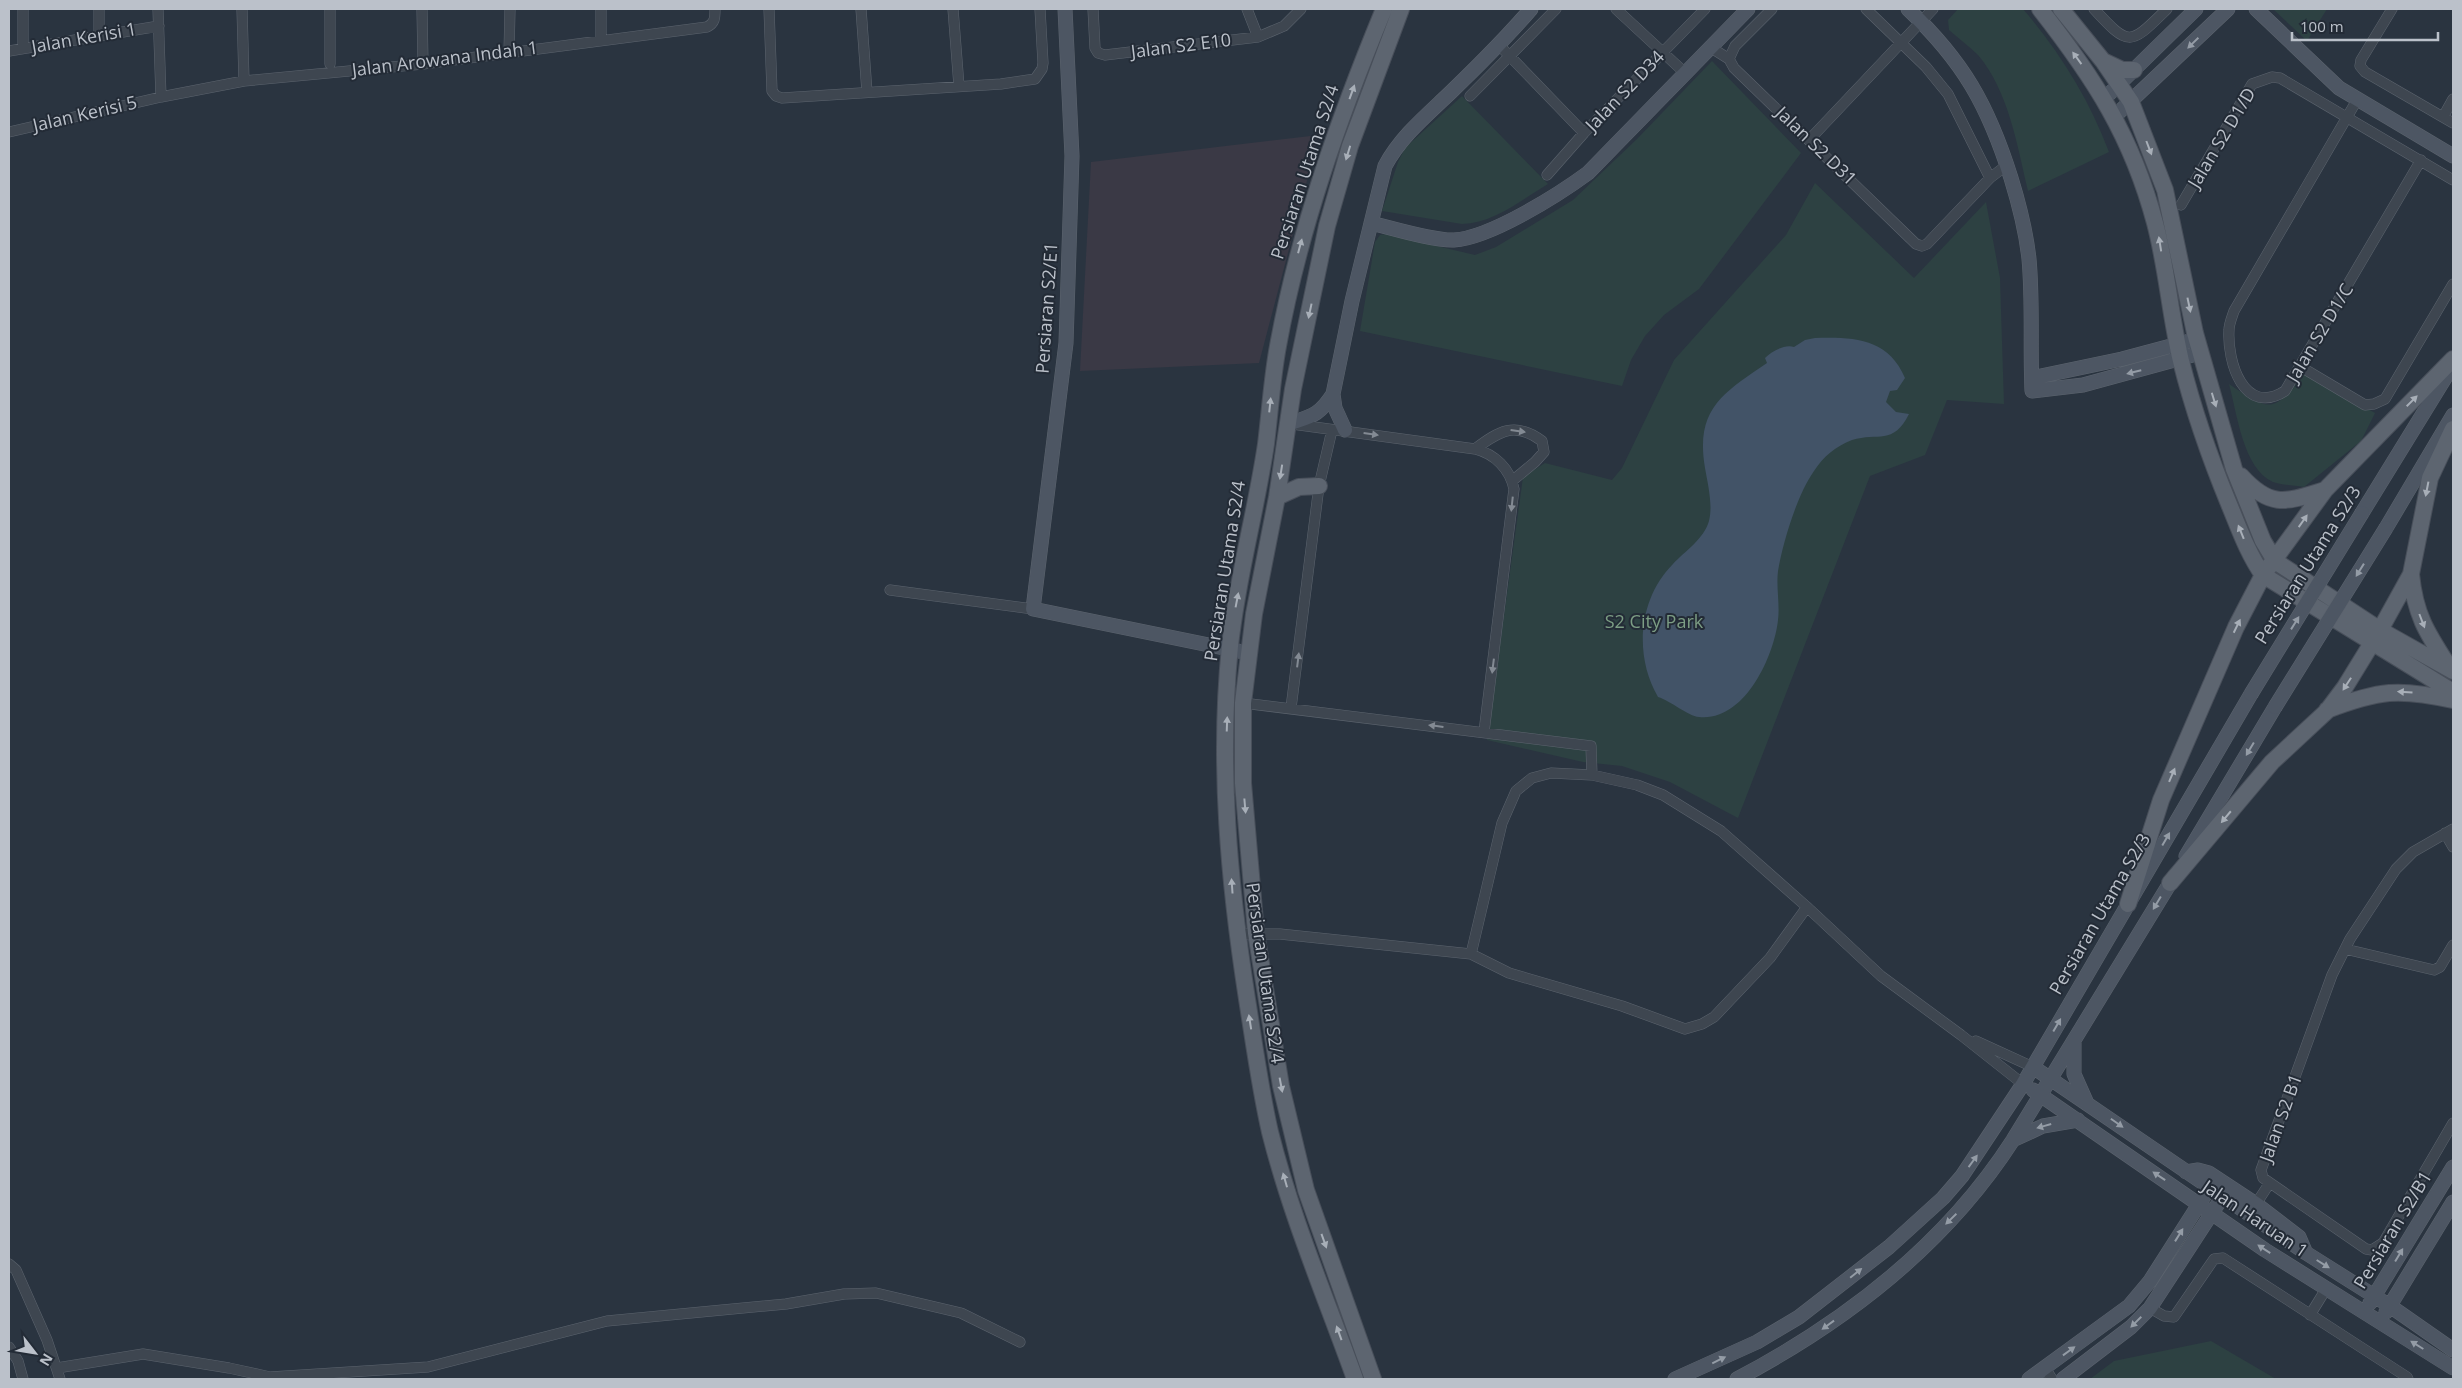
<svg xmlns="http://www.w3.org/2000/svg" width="2462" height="1388" font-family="'Open Sans',sans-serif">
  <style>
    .medical { fill: #3a3945 }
    .green { fill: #2d4142 }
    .water { fill: #425367 }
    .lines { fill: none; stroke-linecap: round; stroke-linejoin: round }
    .street-casing { stroke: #5c646e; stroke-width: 11 }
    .secondary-casing { stroke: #5c646e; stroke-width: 15 }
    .primary-casing { stroke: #484f5a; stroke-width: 18 }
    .street { stroke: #3e4650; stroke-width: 10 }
    .secondary { stroke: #4d5663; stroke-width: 14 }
    .primary { stroke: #5d6570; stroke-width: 16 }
    .secondary-bridge-casing { stroke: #5c646e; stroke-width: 15; stroke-linecap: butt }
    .secondary-bridge { stroke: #4d5663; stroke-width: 14 }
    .oneway { fill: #949ca6 }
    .oneway2 { fill: #a8afb8 }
    .oneway3 { fill: #838a93 }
    .labels { text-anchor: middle; stroke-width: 4; stroke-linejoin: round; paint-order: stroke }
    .street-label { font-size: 18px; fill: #bbc1ca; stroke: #232b36 }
    .park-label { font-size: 18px; fill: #7c9d84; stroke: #232b36 }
  </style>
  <rect width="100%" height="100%" fill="#2a3440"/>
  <!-- medical -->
  <path class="medical" d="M1319,135L1259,363L1080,371L1091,162Z"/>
  <!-- green -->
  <path class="green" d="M1958,9H2023C2060,52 2089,99 2109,152L2028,191C2017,145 2009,92 1978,55C1969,46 1958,38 1949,30L1948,20Z
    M2273,9H2327L2307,41Z
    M1712,61L1801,153L1699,289L1664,315L1645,336L1631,360L1622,386L1360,331L1375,242L1380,235L1386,234L1475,255L1496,247L1573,200L1637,139Z
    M1462,96L1548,184C1521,200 1494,223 1462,224L1382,211L1398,162L1405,148Z
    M1815,183L1914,278L1986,202L2000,278L2004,404L1947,400L1925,455L1870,476L1738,818L1670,782L1622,766L1583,762L1487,740L1523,477L1545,463L1612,480L1622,468L1674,360L1786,235Z
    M2304,373L2375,413L2361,441L2304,487C2294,485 2281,485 2273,482C2243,469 2237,413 2229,384C2271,412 2273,414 2304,373Z
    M2211,1341L2276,1379H2090L2114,1361Z"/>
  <!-- water -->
  <path class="water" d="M1815,338C1854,337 1888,338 1905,378L1897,390L1890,391L1886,402L1896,412L1909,414C1893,446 1878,432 1852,440C1836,446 1823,457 1814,471C1797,495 1783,542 1778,571C1776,587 1780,604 1778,620C1774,657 1744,722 1699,717C1688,716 1671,701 1658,697C1634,656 1638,599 1673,564C1685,551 1704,539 1709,521C1713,505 1708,485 1705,468C1695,409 1723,393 1767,363L1765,358C1772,351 1785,344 1794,347L1805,340Z"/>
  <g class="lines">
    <!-- street casing -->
    <g class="street-casing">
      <path id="street" d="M23,9V48
        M158,9L161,97
        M242,9L244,81
        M330,9V64
        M422,9L423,64
        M769,9L772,91L776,96L782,98L1001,84L1035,79L1042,69L1043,63L1040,9
        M861,9L867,92
        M953,9L959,86
        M1093,9L1095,48L1098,53L1105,55L1258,37L1284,26L1301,9
        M1247,9L1258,37
        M1616,9L1684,72
        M1866,9L1926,67L1948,94L1990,178
        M2094,9C2130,48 2130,45 2167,9
        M2392,9L2361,60L2360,66L2365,72L2453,123
        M99,34V9
        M601,40V9
        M1499,45L1584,133
        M1710,47L1729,59L1734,68L1916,244L1922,246L1927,244L1990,178L2007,165
        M9,51L159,26
        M509,53L510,9
        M1729,59L1735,46L1772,9
        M1470,96L1556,9
        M2357,100L2234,311C2232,317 2229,324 2229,330C2227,362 2244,417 2285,391L2421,160
        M2443,117L2453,99
        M9,132L161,97L244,81L423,64L707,27C715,23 715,18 715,9
        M1809,140L1933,9
        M1547,175L1584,133L1705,9
        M2181,205L2252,84L2272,77L2280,78L2453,180
        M2301,367L2365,405L2374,404L2385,399L2453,284
        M1292,424L1475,449C1495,454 1510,469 1514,489L1484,732
        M1475,449C1499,431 1515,421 1542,441L1544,452L1535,462L1512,481
        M890,590L1033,609
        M1243,703L1591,746L1592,775
        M1291,708L1319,486L1332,430
        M2453,829L2413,852L2396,869L2350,939L2332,975L2261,1170L2263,1178L2366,1249L2372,1250L2383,1243L2453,1123
        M2445,833L2453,847
        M1237,934H1280L1471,954L1502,823L1516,791L1532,778L1551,773L1592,775L1637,785L1663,795L1721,831L1807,907L1881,976L1961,1035L2023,1084
        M2345,949L2434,970L2440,967L2453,945
        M1471,954L1509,973L1622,1006L1685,1029L1702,1024L1714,1017L1770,958L1807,907
        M1976,1041L2033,1067
        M2256,1204L2269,1184
        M9,1264L16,1270L47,1340L60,1379
        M2150,1308L2164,1316L2174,1317L2214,1259L2223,1258L2407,1377L2408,1379
        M2310,1315L2326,1289
        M9,1347L18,1361L23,1379
        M57,1368L143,1354L229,1368L270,1377L428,1367L607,1321L786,1304L844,1294L876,1293L961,1313L1020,1342
        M2045,1368L2052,1379"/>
    </g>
    <!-- secondary casing -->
    <g class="secondary-casing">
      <path id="secondary" d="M1065,9L1072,156L1066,343L1033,609L1248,653
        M1908,9C1963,61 1988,105 2011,178C2019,204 2026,231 2029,259C2033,302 2030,347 2032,391L2083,385L2200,353
        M2256,9L2339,88L2453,156
        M2105,98L2196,9
        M2115,116L2228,9
        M1371,223C1392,228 1434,241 1454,240C1490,238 1558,195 1588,173L1748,9
        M2032,378L2122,359L2197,339
        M1288,424C1311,416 1319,416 1333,394
        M1345,430L1335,408L1333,394L1352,301L1385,166C1401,136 1427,115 1451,92C1479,65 1506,38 1531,9
        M2362,513L2453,365
        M2386,528L2453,415
        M2186,856L2275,707
        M2074,1043V1074L2086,1101
        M2033,1067L2306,1253L2390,1306L2453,1350
        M2033,1090L2265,1250L2453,1368
        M2015,1139L2043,1126L2078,1120
        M2186,1172L2198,1170L2209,1173L2256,1204L2299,1237L2305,1251
        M2370,1303L2453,1167
        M2386,1312L2453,1202
        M1675,1379L1757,1342L1799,1317L1889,1247L1943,1198L1962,1176L2023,1084L2251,694
        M1737,1379C1845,1322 1946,1244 2013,1140L2175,875
        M2029,1379L2129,1306L2150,1281L2210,1187
        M2063,1379L2131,1327L2150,1308L2223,1196"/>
    </g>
    <!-- primary casing -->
    <g class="primary-casing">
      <path id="primary" d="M2040,9C2094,78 2132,136 2155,223C2167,268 2170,315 2181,361C2193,409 2210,458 2229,504C2239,528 2248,554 2263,575L2453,692
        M2061,9L2103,61L2131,102L2165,190L2195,333L2234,469L2263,541L2275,561L2380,630L2453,671
        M2103,61L2122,70H2134
        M2241,476C2271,509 2286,502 2325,490
        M1277,497L1299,487L1319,486
        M2411,574C2415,615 2427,633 2449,667
        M2327,710C2379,690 2399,688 2453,700
        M2170,883L2272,762L2327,711L2345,687L2380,630L2411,574L2430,478L2453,429
        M2128,904L2161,800L2236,627L2263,575L2325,490L2453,359
        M1355,1379C1326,1298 1291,1216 1270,1132C1260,1088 1254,1043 1247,999C1229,883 1218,764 1230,646C1237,578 1256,512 1266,444C1270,412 1272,378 1278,346C1299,230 1339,118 1384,9
        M1373,1379L1306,1190L1281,1086L1256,933L1243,783V703L1254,614L1277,497L1293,389L1327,226L1350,146L1401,9"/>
    </g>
    <!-- street -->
    <use href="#street" class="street"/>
    <!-- secondary -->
    <use href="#secondary" class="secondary"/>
    <!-- primary -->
    <use href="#primary" class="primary"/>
    <!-- secondary-bridge casing -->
    <g class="secondary-bridge-casing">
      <path id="secondary-bridge" d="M2251,694L2362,513
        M2275,707L2386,528"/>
    </g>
    <!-- secondary-bridge -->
    <use href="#secondary-bridge" class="secondary-bridge"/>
  </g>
  <!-- one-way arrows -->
  <defs><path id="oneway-solid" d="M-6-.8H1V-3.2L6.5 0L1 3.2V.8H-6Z" transform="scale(1.25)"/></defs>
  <g class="oneway">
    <use href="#oneway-solid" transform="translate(2193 43) rotate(136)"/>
    <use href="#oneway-solid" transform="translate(2134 372) rotate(166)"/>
    <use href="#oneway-solid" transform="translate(2360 570) rotate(122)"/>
    <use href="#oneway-solid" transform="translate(2295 623) rotate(-58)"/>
    <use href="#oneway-solid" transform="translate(2250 749) rotate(121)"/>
    <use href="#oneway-solid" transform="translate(2166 839) rotate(-60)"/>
    <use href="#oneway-solid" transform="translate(2157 903) rotate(121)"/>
    <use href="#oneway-solid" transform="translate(2057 1025) rotate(-60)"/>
    <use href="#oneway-solid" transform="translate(2117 1123) rotate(35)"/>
    <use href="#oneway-solid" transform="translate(2044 1126) rotate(164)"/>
    <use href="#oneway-solid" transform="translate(1973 1161) rotate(-54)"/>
    <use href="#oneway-solid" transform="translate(2159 1176) rotate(-146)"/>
    <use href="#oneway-solid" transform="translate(1951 1219) rotate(136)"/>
    <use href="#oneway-solid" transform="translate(2179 1235) rotate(-58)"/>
    <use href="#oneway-solid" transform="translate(2264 1249) rotate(-147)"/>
    <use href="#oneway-solid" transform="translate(2399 1255) rotate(-59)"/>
    <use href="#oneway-solid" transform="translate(2323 1264) rotate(32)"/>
    <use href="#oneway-solid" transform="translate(1856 1273) rotate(-39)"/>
    <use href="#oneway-solid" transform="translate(2136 1322) rotate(135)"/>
    <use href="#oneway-solid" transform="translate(1828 1325) rotate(144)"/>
    <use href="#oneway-solid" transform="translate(2417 1345) rotate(-148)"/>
    <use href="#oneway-solid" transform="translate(2069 1351) rotate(-36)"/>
    <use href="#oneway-solid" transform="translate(1719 1360) rotate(-26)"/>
  </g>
  <g class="oneway2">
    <use href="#oneway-solid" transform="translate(2077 58) rotate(-126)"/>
    <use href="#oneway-solid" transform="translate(1352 92) rotate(-70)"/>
    <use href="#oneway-solid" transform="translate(2149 148) rotate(69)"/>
    <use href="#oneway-solid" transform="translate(1348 153) rotate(107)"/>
    <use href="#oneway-solid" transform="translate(2160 244) rotate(-99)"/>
    <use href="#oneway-solid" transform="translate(1300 246) rotate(-75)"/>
    <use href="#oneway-solid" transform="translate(2189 305) rotate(78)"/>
    <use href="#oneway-solid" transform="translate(1310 311) rotate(102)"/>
    <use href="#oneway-solid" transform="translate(2214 400) rotate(73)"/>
    <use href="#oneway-solid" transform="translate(2412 401) rotate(-45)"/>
    <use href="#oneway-solid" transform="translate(1270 405) rotate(-84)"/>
    <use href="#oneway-solid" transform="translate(1281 472) rotate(99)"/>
    <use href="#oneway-solid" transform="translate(2427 489) rotate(101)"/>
    <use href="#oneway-solid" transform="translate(2303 521) rotate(-55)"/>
    <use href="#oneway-solid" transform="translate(2241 532) rotate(-112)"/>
    <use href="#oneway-solid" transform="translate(1237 600) rotate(-79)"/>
    <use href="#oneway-solid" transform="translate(2422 621) rotate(69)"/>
    <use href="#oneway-solid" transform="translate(2237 626) rotate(-64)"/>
    <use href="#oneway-solid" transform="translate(2347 684) rotate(123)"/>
    <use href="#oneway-solid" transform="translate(2405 692) rotate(-177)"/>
    <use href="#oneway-solid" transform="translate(1227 724) rotate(-88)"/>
    <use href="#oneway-solid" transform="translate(2172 775) rotate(-67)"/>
    <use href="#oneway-solid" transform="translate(1245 806) rotate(85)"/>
    <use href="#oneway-solid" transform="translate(2226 817) rotate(130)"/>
    <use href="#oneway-solid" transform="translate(1232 886) rotate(-94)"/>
    <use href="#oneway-solid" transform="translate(1250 1022) rotate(-99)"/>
    <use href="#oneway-solid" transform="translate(1281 1085) rotate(79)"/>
    <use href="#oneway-solid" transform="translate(1285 1180) rotate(-106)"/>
    <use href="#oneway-solid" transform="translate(1324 1241) rotate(70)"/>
    <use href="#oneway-solid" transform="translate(1339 1333) rotate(-110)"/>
  </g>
  <g class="oneway3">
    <use href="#oneway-solid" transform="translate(1518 431) rotate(8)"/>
    <use href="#oneway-solid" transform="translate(1371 434) rotate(8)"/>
    <use href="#oneway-solid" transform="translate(1512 504) rotate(96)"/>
    <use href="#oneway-solid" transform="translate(1298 660) rotate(-83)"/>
    <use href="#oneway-solid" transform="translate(1493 666) rotate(97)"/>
    <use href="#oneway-solid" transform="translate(1436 726) rotate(-173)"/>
  </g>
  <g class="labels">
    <!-- street labels -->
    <g class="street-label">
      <text transform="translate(84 38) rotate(-10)" y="6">Jalan Kerisi 1</text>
      <text transform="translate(1181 46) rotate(-7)" y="6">Jalan S2 E10</text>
      <text transform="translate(445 59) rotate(-7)" y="6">Jalan Arowana Indah 1</text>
      <text transform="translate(1625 91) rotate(-46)" y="6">Jalan S2 D34</text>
      <text transform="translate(85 114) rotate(-13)" y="6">Jalan Kerisi 5</text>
      <text transform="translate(2222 138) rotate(-59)" y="6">Jalan S2 D1/D</text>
      <text transform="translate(1816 146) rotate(44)" y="6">Jalan S2 D31</text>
      <text transform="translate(1305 172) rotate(-72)" y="6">Persiaran Utama S2/4</text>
      <text transform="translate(1047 308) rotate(-86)" y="6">Persiaran S2/E1</text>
      <text transform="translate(2320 333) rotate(-59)" y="6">Jalan S2 D1/C</text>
      <text transform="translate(2308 565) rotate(-58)" y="6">Persiaran Utama S2/3</text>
      <text transform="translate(1225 571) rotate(-81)" y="6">Persiaran Utama S2/4</text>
      <text transform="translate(2100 914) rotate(-60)" y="6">Persiaran Utama S2/3</text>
      <text transform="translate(1265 973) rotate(82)" y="6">Persiaran Utama S2/4</text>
      <text transform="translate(2281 1118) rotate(-70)" y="6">Jalan S2 B1</text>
      <text transform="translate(2255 1219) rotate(34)" y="6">Jalan Haruan 1</text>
      <text transform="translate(2393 1230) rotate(-59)" y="6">Persiaran S2/B1</text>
    </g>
    <!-- park labels -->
    <g class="park-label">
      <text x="1654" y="628">S2 City Park</text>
    </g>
  </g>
  <!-- border -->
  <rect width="2462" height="1388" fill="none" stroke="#bbc1ca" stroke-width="20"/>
  <!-- north arrow -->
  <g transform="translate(35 1353) rotate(121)" stroke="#232b36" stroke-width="4" paint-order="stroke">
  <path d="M0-4L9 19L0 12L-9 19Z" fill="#bbc1ca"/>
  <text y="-8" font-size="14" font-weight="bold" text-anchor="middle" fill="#bbc1ca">N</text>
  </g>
  <!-- scale -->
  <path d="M2292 32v8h146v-8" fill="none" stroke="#bbc1ca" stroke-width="2.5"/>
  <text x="2300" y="32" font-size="15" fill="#bbc1ca" stroke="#232b36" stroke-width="4" paint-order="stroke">100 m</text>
</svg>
